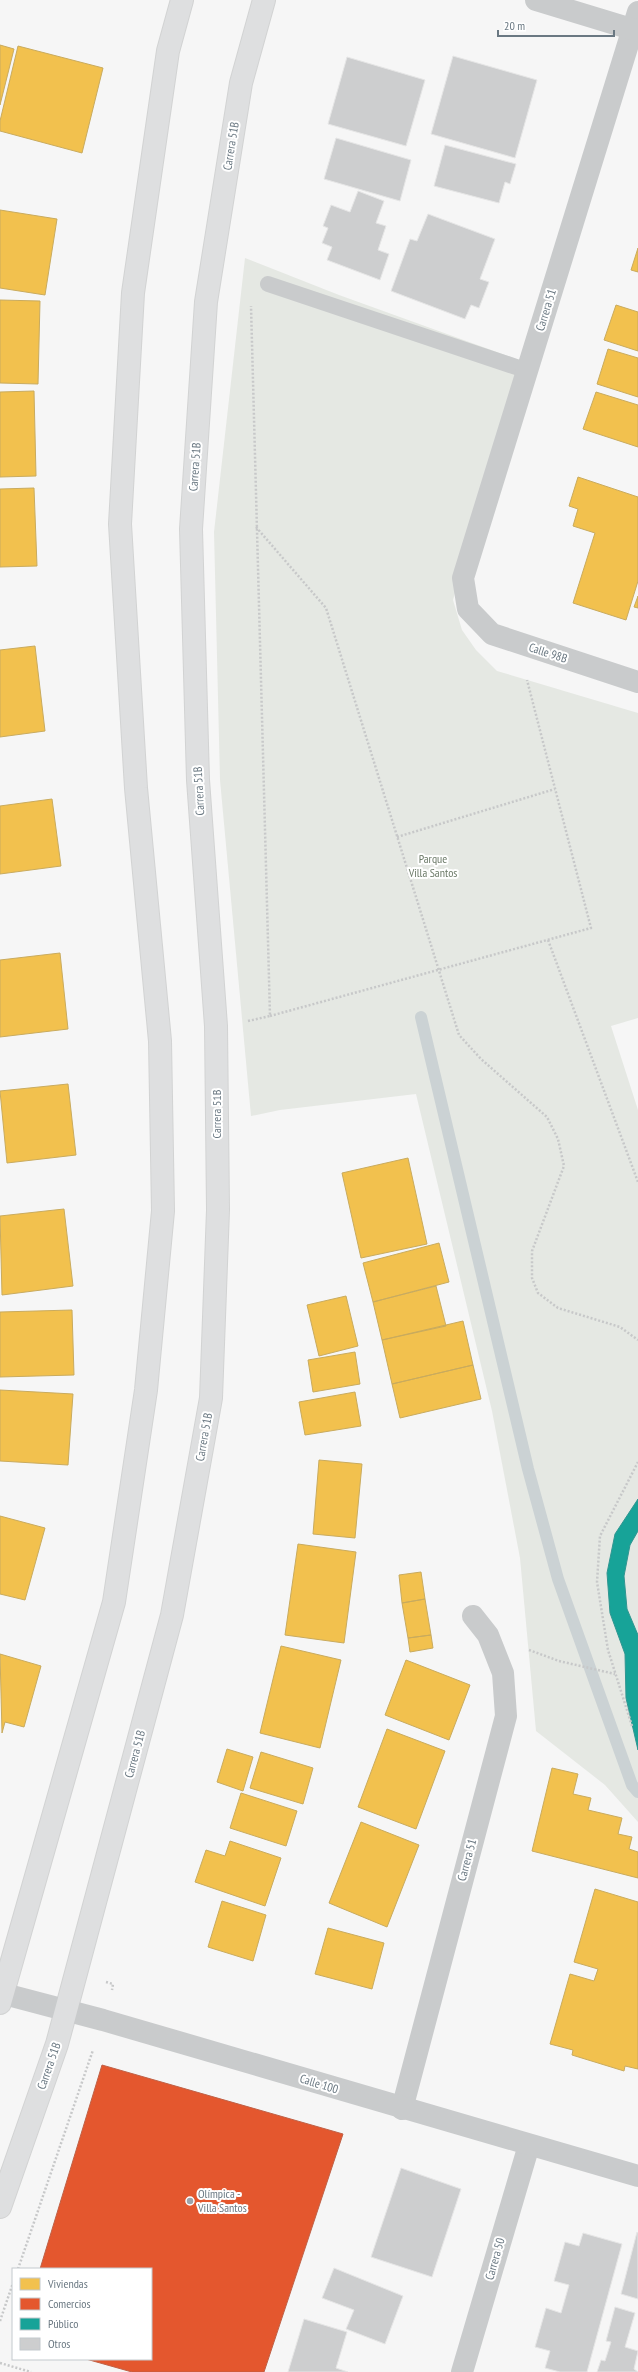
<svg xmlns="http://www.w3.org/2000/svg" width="638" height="2372" font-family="'PT Sans Narrow',sans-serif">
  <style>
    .green { fill: #e5e8e3 }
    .homes { fill: #f2c14e; stroke: #c9ab5e }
    .shops { fill: #e4572e; stroke: #bf6147 }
    .public { fill: #17a398; stroke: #309691 }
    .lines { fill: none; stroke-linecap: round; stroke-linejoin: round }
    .stream { stroke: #cbd2d4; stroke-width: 12 }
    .building { fill: #cdcecf; stroke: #e6e6e6 }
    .secondary-casing { stroke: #d2d3d3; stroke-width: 24 }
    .path { stroke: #c7c8c9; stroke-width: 2.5; stroke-dasharray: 2 2; stroke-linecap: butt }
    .service { stroke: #c9cbcc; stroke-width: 16 }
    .minor { stroke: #c9cbcc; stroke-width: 22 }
    .tertiary { stroke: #c9cbcc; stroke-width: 22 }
    .secondary { stroke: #dedfe0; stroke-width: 22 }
    .poi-dot { fill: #9ba4ab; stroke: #fff; stroke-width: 1.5 }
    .labels { text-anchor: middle; stroke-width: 4; stroke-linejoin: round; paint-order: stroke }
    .street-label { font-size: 12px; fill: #6a7882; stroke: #fff }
    .park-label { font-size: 12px; fill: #6c7a68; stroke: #fff }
    .poi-label { font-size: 12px; fill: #6a7882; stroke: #fff; text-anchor: start }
  </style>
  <rect width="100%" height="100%" fill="#f6f6f6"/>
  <!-- green -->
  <path class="green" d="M245,258L339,295L519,360L453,600L462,630L476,650L497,671L638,713V1018L611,1026L638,1110V1822L605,1785L536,1731L520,1558L492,1411L416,1094L280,1110L251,1116L220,780L214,532Z"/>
  <!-- homes -->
  <path class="homes" d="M0,45L14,49L0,105Z
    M18,46L103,68L82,153L0,131V121Z
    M0,210L57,219L45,295L0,288Z
    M638,248V272L631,270Z
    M0,300L40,301L38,384L0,383Z
    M616,305L638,312V351L604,340Z
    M608,349L638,358V397L597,384Z
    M34,391L36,476L0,477V392Z
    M596,392L638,405V447L583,429Z
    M578,477L638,497V581L626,620L573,603L595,533L573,526L578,509L569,506Z
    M34,488L37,566L0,567V489Z
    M638,596V608L634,607Z
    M35,646L45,731L0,737V650Z
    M52,799L61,866L0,874V806Z
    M60,953L68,1029L0,1037V960Z
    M68,1084L76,1155L7,1163L0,1091Z
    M408,1158L427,1244L361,1258L342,1173Z
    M64,1209L73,1286L2,1295L0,1216Z
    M439,1243L449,1282L373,1302L363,1263Z
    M436,1286L446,1326L382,1340L373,1302Z
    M346,1296L358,1346L319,1356L307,1305Z
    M72,1310L74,1375L0,1377V1312Z
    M463,1321L473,1365L392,1384L382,1340Z
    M355,1352L360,1384L313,1392L308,1360Z
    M473,1365L481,1399L400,1418L392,1384Z
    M0,1390L73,1394L68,1465L0,1461Z
    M355,1392L361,1426L305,1435L299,1402Z
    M319,1460L362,1464L355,1538L313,1534Z
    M0,1516L45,1528L25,1600L0,1594Z
    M298,1544L356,1552L344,1643L285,1635Z
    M421,1572L425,1599L402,1603L399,1575Z
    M425,1599L431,1635L408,1638L402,1603Z
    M431,1635L433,1648L410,1652L408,1638Z
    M281,1646L341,1660L320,1748L260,1733Z
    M0,1654L41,1666L24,1727L5,1722L2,1733Z
    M406,1660L470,1685L449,1740L385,1715Z
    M387,1729L445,1751L416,1829L358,1807Z
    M227,1749L253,1757L243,1791L217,1782Z
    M261,1752L313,1768L303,1804L250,1788Z
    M552,1768L578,1774L573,1794L591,1798L588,1810L622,1818L618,1834L632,1837L629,1849L638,1852V1878L532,1851Z
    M241,1793L297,1811L286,1846L230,1828Z
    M361,1822L419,1845L387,1927L329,1903Z
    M230,1841L281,1858L265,1906L195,1882L206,1850L225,1856Z
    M595,1889L638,1902V2069L625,2066L624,2071L572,2055L573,2050L550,2044L570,1974L594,1981L598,1969L574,1962Z
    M222,1901L266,1915L253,1961L208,1947Z
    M328,1928L384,1943L372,1989L315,1974Z"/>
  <!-- shops -->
  <path class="shops" d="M102,2065L343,2134L264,2372H132L86,2359H151V2269H40Z"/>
  <!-- public -->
  <path class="public" d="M638,1499V1531L630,1545L624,1576L627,1609L638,1635V1750L626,1698L625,1654L610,1613L607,1573L615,1534Z"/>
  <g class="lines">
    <!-- stream -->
    <path class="stream" d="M421,1017L528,1469L558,1579L632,1785L638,1792"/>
  </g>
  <!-- building -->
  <path class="building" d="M453,56L537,80L515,158L431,134Z
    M347,57L425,80L406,146L328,124Z
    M336,138L411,160L400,201L324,179Z
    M445,145L516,164L510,184L505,182L499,203L434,186Z
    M358,191L384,201L376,223L386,226L378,250L389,254L380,280L327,260L332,247L322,243L328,228L323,226L331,205L350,212Z
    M428,214L495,239L480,279L489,282L479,308L471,305L465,319L391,291L410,239L417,241Z
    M401,2168L461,2189L432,2277L371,2257Z
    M637,2232L638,2233V2299L621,2294Z
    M583,2233L622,2244L587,2372H560L545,2368L550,2351L535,2347L546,2308L561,2313L569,2285L554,2281L565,2242L579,2246Z
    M334,2268L403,2296L385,2344L346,2329L354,2310L322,2298Z
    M615,2307L635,2313L625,2347L638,2351L634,2369L638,2372H597L601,2360L605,2361L611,2342L606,2341Z
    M304,2319L347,2332L336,2368L348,2372H288Z"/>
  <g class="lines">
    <!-- secondary casing -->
    <g class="secondary-casing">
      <path id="secondary" d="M0,2003L114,1602L146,1390L163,1211L160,1041L136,788L120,524L133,293L168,51L182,0
        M0,2207L57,2044L172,1615L211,1398L218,1210L216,1026L198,780L191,529L206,302L241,83L264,0"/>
    </g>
    <!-- path -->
    <path class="path" d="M256,527L326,608L459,1035L481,1059L547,1117L558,1139L564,1166L532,1251V1278L538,1293L558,1308L620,1327L638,1340
      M397,837L555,789
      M548,940L638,1182
      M270,1016L591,928L527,680
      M248,1021L270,1016L251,306
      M529,1650L559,1661L615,1674
      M632,1726L608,1650L597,1582L600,1536L638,1462
      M106,1982L113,1984L112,1990
      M18,2269L93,2050
      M0,2321L13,2283
      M0,2363L31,2372"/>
    <!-- service -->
    <path class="service" d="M268,284L528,371"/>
    <!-- minor -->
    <path class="minor" d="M638,12L463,578L468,609L492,634L638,682
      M402,2109L506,1716L503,1673L488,1635L473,1616
      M462,2372L529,2145"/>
    <!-- tertiary -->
    <path class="tertiary" d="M536,0L638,31
      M0,1993L103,2020L638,2176"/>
    <!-- secondary -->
    <use href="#secondary" class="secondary"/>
  </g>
  <!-- markers -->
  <circle class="poi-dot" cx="190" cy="2201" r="4"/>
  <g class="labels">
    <!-- street labels -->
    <g class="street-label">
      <text transform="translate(231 146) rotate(-81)" y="4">Carrera 51B</text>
      <text transform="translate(546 310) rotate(-73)" y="4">Carrera 51</text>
      <text transform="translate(195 467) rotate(-86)" y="4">Carrera 51B</text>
      <text transform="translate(548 653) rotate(18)" y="4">Calle 98B</text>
      <text transform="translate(199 791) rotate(-93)" y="4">Carrera 51B</text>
      <text transform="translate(217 1114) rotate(-90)" y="4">Carrera 51B</text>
      <text transform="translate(204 1437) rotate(-80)" y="4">Carrera 51B</text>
      <text transform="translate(135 1754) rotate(-75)" y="4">Carrera 51B</text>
      <text transform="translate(467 1860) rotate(-75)" y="4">Carrera 51</text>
      <text transform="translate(49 2066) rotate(-71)" y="4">Carrera 51B</text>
      <text transform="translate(319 2084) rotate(17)" y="4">Calle 100</text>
      <text transform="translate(495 2259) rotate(-74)" y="4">Carrera 50</text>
    </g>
    <!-- park labels -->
    <g class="park-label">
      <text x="433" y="863">Parque<tspan x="433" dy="14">Villa Santos</tspan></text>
    </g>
    <!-- poi labels -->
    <g class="poi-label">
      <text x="198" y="2198">Olímpica -<tspan x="198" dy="14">Villa Santos</tspan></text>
    </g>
  </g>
  <!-- legend -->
  <rect x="12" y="2268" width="140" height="92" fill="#ffffff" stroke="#c3c9cd"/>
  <rect x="20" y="2278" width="20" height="12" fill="#f2c14e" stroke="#c3c9cd"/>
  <text x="48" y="2288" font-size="12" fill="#6a7882">Viviendas</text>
  <rect x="20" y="2298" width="20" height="12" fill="#e4572e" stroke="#c3c9cd"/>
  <text x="48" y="2308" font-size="12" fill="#6a7882">Comercios</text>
  <rect x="20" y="2318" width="20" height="12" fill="#17a398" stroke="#c3c9cd"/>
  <text x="48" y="2328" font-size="12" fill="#6a7882">Público</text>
  <rect x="20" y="2338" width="20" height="12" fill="#cdcecf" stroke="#c3c9cd"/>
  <text x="48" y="2348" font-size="12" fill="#6a7882">Otros</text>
  <!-- scale -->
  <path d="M498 30v6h116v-6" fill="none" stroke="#6a7882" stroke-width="2"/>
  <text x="504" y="30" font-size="12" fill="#6a7882" stroke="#ffffff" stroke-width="3" paint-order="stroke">20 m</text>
</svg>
